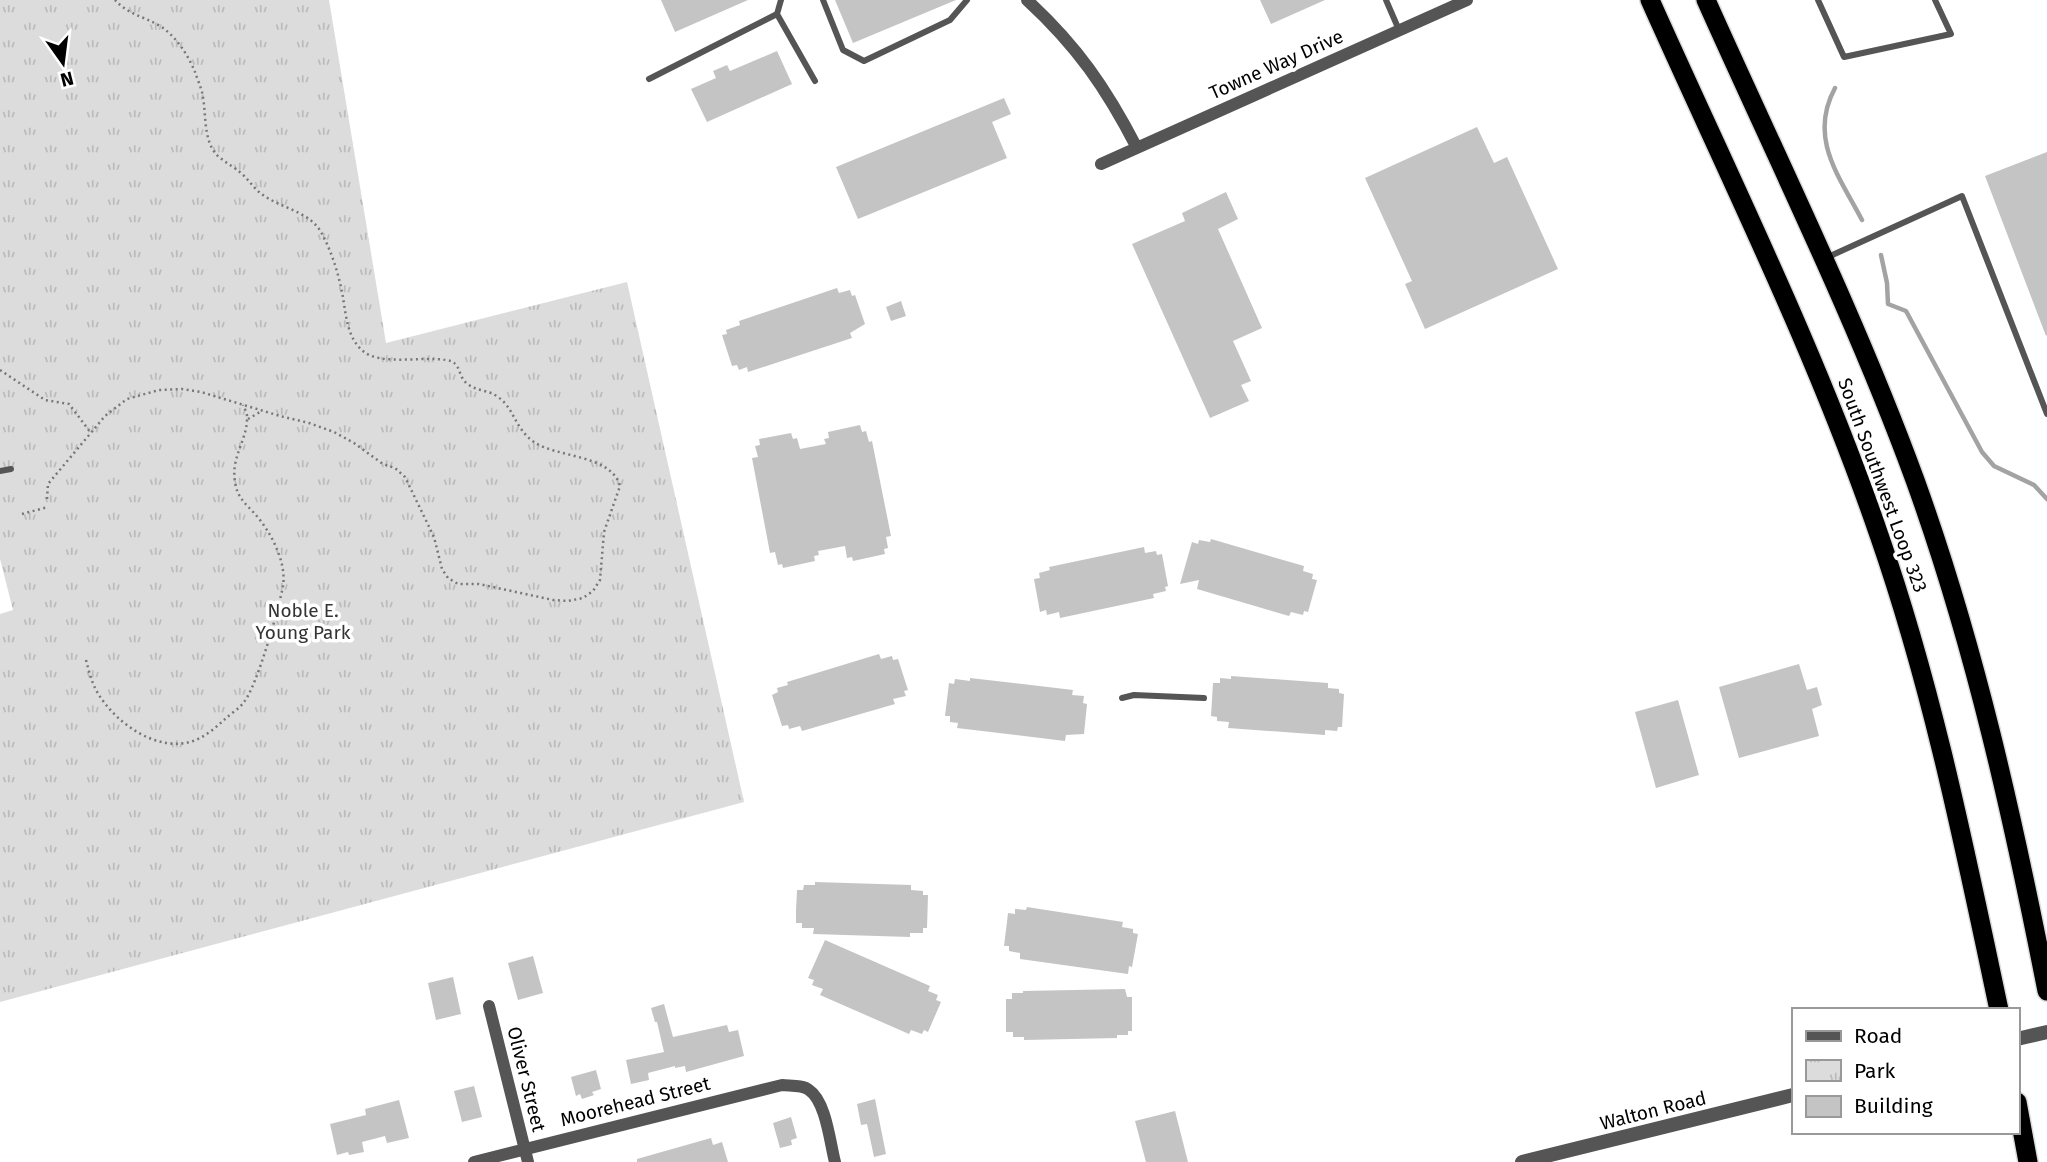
<svg xmlns="http://www.w3.org/2000/svg" width="2047" height="1162" font-family="'Fira Sans',sans-serif">
  <style>
    .park { fill: url(#park-tufts) }
    .lines { fill: none; stroke-linecap: round; stroke-linejoin: round }
    .stream { stroke: #a3a3a3; stroke-width: 4.5 }
    .building { fill: #c4c4c4 }
    .trunk-casing { stroke: #dbdbdb; stroke-width: 22 }
    .path { stroke: #777; stroke-width: 2.5; stroke-dasharray: 2 3.5; stroke-linecap: butt }
    .service { stroke: #555; stroke-width: 6 }
    .minor { stroke: #555; stroke-width: 12 }
    .tertiary { stroke: #555; stroke-width: 14 }
    .trunk { stroke: #000; stroke-width: 19 }
    .labels { text-anchor: middle; stroke-width: 7; stroke-linejoin: round; paint-order: stroke }
    .street-label { font-size: 19px; fill: #000; stroke: #fff }
    .park-label { font-size: 19px; fill: #333; stroke: #fff }
  </style>
  <defs>
    <pattern id="park-tufts" width="24" height="20" patternUnits="userSpaceOnUse" patternTransform="scale(1.75)"><rect width="24" height="20" fill="#dcdcdc"/><path d="M3 7l-1-3M5 7V3M7 7l1-3M15 17l-1-3M17 17v-4M19 17l1-3" fill="none" stroke="#bbb"/></pattern>
  </defs>
  <rect width="100%" height="100%" fill="#fff"/>
  <!-- park -->
  <path class="park" d="M0,0H329L386,343L627,282L744,802L0,1002V614L13,610L0,559Z"/>
  <g class="lines">
    <!-- stream -->
    <path class="stream" d="M1835,88C1808,138 1839,176 1862,220
      M1881,255L1887,283L1888,304L1906,311L1982,452L1994,466L2034,485L2047,499"/>
  </g>
  <!-- building -->
  <path class="building" d="M661,0H748L675,32Z
    M835,0H956L853,43Z
    M1260,0H1325L1271,24Z
    M777,51L792,84L707,122L691,89L716,78L713,71L727,65L730,71Z
    M1004,98L1011,114L992,122L1007,158L858,219L836,167Z
    M1477,127L1494,163L1507,157L1558,269L1425,329L1405,284L1412,281L1365,178Z
    M2047,152V335L2046,336L1985,176Z
    M1226,192L1238,219L1218,229L1262,328L1233,341L1251,381L1241,385L1249,401L1210,418L1132,244L1185,221L1182,213Z
    M837,288L839,293L850,290L852,296L855,295L865,324L850,333L852,338L748,372L747,367L739,370L737,365L732,366L722,335L727,334L726,330L740,325L739,321Z
    M901,301L906,316L891,321L886,307Z
    M860,425L862,432L866,431L869,442L872,441L891,536L886,537L888,548L884,549L885,554L853,561L852,557L847,558L845,546L818,551L819,555L814,556L815,561L783,568L782,564L778,565L775,552L770,553L752,458L758,457L755,446L760,445L759,439L791,433L793,439L797,438L800,449L826,444L824,439L829,438L828,432Z
    M1211,539L1304,566L1303,571L1313,574L1312,579L1317,580L1308,612L1304,611L1303,615L1291,612L1289,616L1197,589L1199,580L1180,584L1192,542L1198,544L1199,540L1210,542Z
    M1144,547L1145,553L1156,551L1157,555L1162,554L1168,586L1165,587L1166,591L1153,594L1154,598L1060,618L1059,612L1047,615L1046,610L1040,612L1034,579L1040,578L1039,573L1050,570L1049,567Z
    M879,654L881,659L892,656L893,660L898,659L908,690L904,691L906,696L893,699L895,704L802,731L800,726L789,729L788,725L782,726L772,695L778,692L777,688L788,685L787,682Z
    M1799,664L1807,690L1817,687L1822,705L1812,709L1819,736L1739,758L1719,687Z
    M1231,676L1328,683V688L1339,689V693L1344,694L1342,727H1338L1337,731L1325,730V735L1228,728L1229,722L1217,721V717L1211,716L1213,683H1220V678L1231,679Z
    M970,678L1073,690L1072,695L1084,696L1083,703L1087,704L1084,734L1066,735L1065,741L957,728L958,723L950,722V716H945L949,683L954,684L955,679L970,681Z
    M1678,700L1699,775L1656,788L1635,712Z
    M815,882L911,885V890L923,891V895H928L927,928H923V933H910V937L813,934L814,928H802V923H796V910L797,890H803L804,885H815Z
    M1027,907L1123,922L1122,927L1133,929V933L1138,934L1132,967L1129,966L1128,974L1020,959V953L1009,951V946H1004L1007,922L1008,913L1015,914V909L1026,910Z
    M825,940L930,986L928,991L938,995L936,1000L941,1002L928,1032L924,1030L922,1034L911,1030L909,1034L820,995L823,989L812,985L814,980L808,978Z
    M533,956L543,993L518,1000L508,963Z
    M453,977L461,1014L436,1020L428,983Z
    M1125,989L1127,997H1132V1031H1128V1035H1117V1038L1024,1040V1037H1013V1032H1006V999H1012V993H1023V991Z
    M664,1004L673,1037L727,1025L729,1032L738,1030L744,1056L686,1072L685,1066L675,1068V1066L648,1073L649,1080L631,1084L626,1060L664,1052L657,1022H655L651,1008Z
    M596,1070L601,1089L592,1092L594,1095L582,1099L580,1094L576,1096L571,1077Z
    M474,1086L482,1117L462,1122L454,1091Z
    M875,1099L886,1154L874,1157L867,1124L861,1125L857,1104Z
    M399,1100L409,1138L387,1143L385,1136L362,1142L364,1152L349,1155L348,1152L337,1155L330,1124L366,1115L365,1109Z
    M1175,1111L1188,1162H1146L1135,1121Z
    M791,1117L797,1138L791,1140L792,1145L780,1148L773,1123Z
    M711,1138L713,1145L722,1142L728,1162H637V1159Z"/>
  <g class="lines">
    <!-- trunk casing -->
    <g class="trunk-casing">
      <path id="trunk" d="M1650,0C1729,177 1816,351 1879,535C1933,690 1965,850 1999,1010
        M1706,0C1777,159 1855,316 1915,480C1975,646 2013,818 2047,991
        M2017,1102L2028,1162"/>
    </g>
    <!-- path -->
    <path class="path" d="M0,370L45,400L69,404L91,433
      M248,419L260,412
      M47,499L48,484L105,416L127,399L159,390L182,389L201,392L280,416L309,423L334,432L354,443L383,464L395,468L405,477L434,537L442,569L448,578L458,584H479L553,600L568,601L583,598L593,591L600,580L604,532L620,486C611,454 557,458 534,442C514,428 515,409 498,397C489,390 477,391 469,385C456,377 463,362 446,360C423,356 380,366 363,351C346,337 346,312 342,292C338,272 331,250 321,232C308,210 278,208 259,192C253,187 248,179 241,173C234,167 226,163 219,157C202,142 207,113 202,92C200,85 197,78 195,72C188,55 176,36 160,26C143,16 129,15 115,0
      M22,514L48,507
      M86,660C89,672 92,684 99,695C117,724 158,753 193,741C205,737 215,728 224,720C230,714 239,709 244,702C257,686 279,608 283,586C287,562 270,530 254,513C245,503 237,497 235,482C231,457 246,442 247,420C248,415 245,409 243,405"/>
    <!-- service -->
    <path class="service" d="M823,0L843,50L864,61L950,20L967,0
      M1386,0L1399,30
      M1818,0L1844,57L1951,34L1935,0
      M777,14L815,81
      M649,79L777,14L781,0
      M1828,257L1962,196L2047,414
      M0,471L11,469
      M1122,698L1134,695L1204,698"/>
    <!-- minor -->
    <path class="minor" d="M1027,0C1077,46 1106,88 1137,148
      M1101,164L1467,0
      M489,1006L528,1162
      M474,1162L782,1085C790,1086 803,1085 809,1090C826,1101 830,1143 835,1162"/>
    <!-- tertiary -->
    <path class="tertiary" d="M2017,1039L2047,1032
      M1522,1162L1793,1095"/>
    <!-- trunk -->
    <use href="#trunk" class="trunk"/>
  </g>
  <g class="labels">
    <!-- street labels -->
    <g class="street-label">
      <text transform="translate(1276 64) rotate(-24)" y="7">Towne Way Drive</text>
      <text transform="translate(1883 485) rotate(70)" y="7">South Southwest Loop 323</text>
      <text transform="translate(527 1079) rotate(76)" y="7">Oliver Street</text>
      <text transform="translate(635 1101) rotate(-14)" y="7">Moorehead Street</text>
      <text transform="translate(1653 1110) rotate(-14)" y="7">Walton Road</text>
    </g>
    <!-- park labels -->
    <g class="park-label">
      <text x="303" y="617">Noble E.<tspan x="303" dy="22">Young Park</tspan></text>
    </g>
  </g>
  <!-- legend -->
  <rect x="1792" y="1008" width="228" height="126" fill="#ffffff" stroke="#999999" stroke-width="2"/>
  <rect x="1806" y="1031" width="35" height="10" fill="#555555" stroke="#999999" stroke-width="2"/>
  <text x="1854" y="1043" font-size="21" fill="#000000">Road</text>
  <rect x="1806" y="1060" width="35" height="21" fill="url(#park-tufts)" stroke="#999999" stroke-width="2"/>
  <text x="1854" y="1078" font-size="21" fill="#000000">Park</text>
  <rect x="1806" y="1096" width="35" height="21" fill="#c4c4c4" stroke="#999999" stroke-width="2"/>
  <text x="1854" y="1113" font-size="21" fill="#000000">Building</text>
  <!-- north arrow -->
  <g transform="translate(63 63) rotate(166)" stroke="#ffffff" stroke-width="5" paint-order="stroke">
  <path d="M0-5L12 26L0 18L-12 26Z" fill="#000000"/>
  <text y="-10" font-size="19" font-weight="bold" text-anchor="middle" fill="#000000">N</text>
  </g>
</svg>
